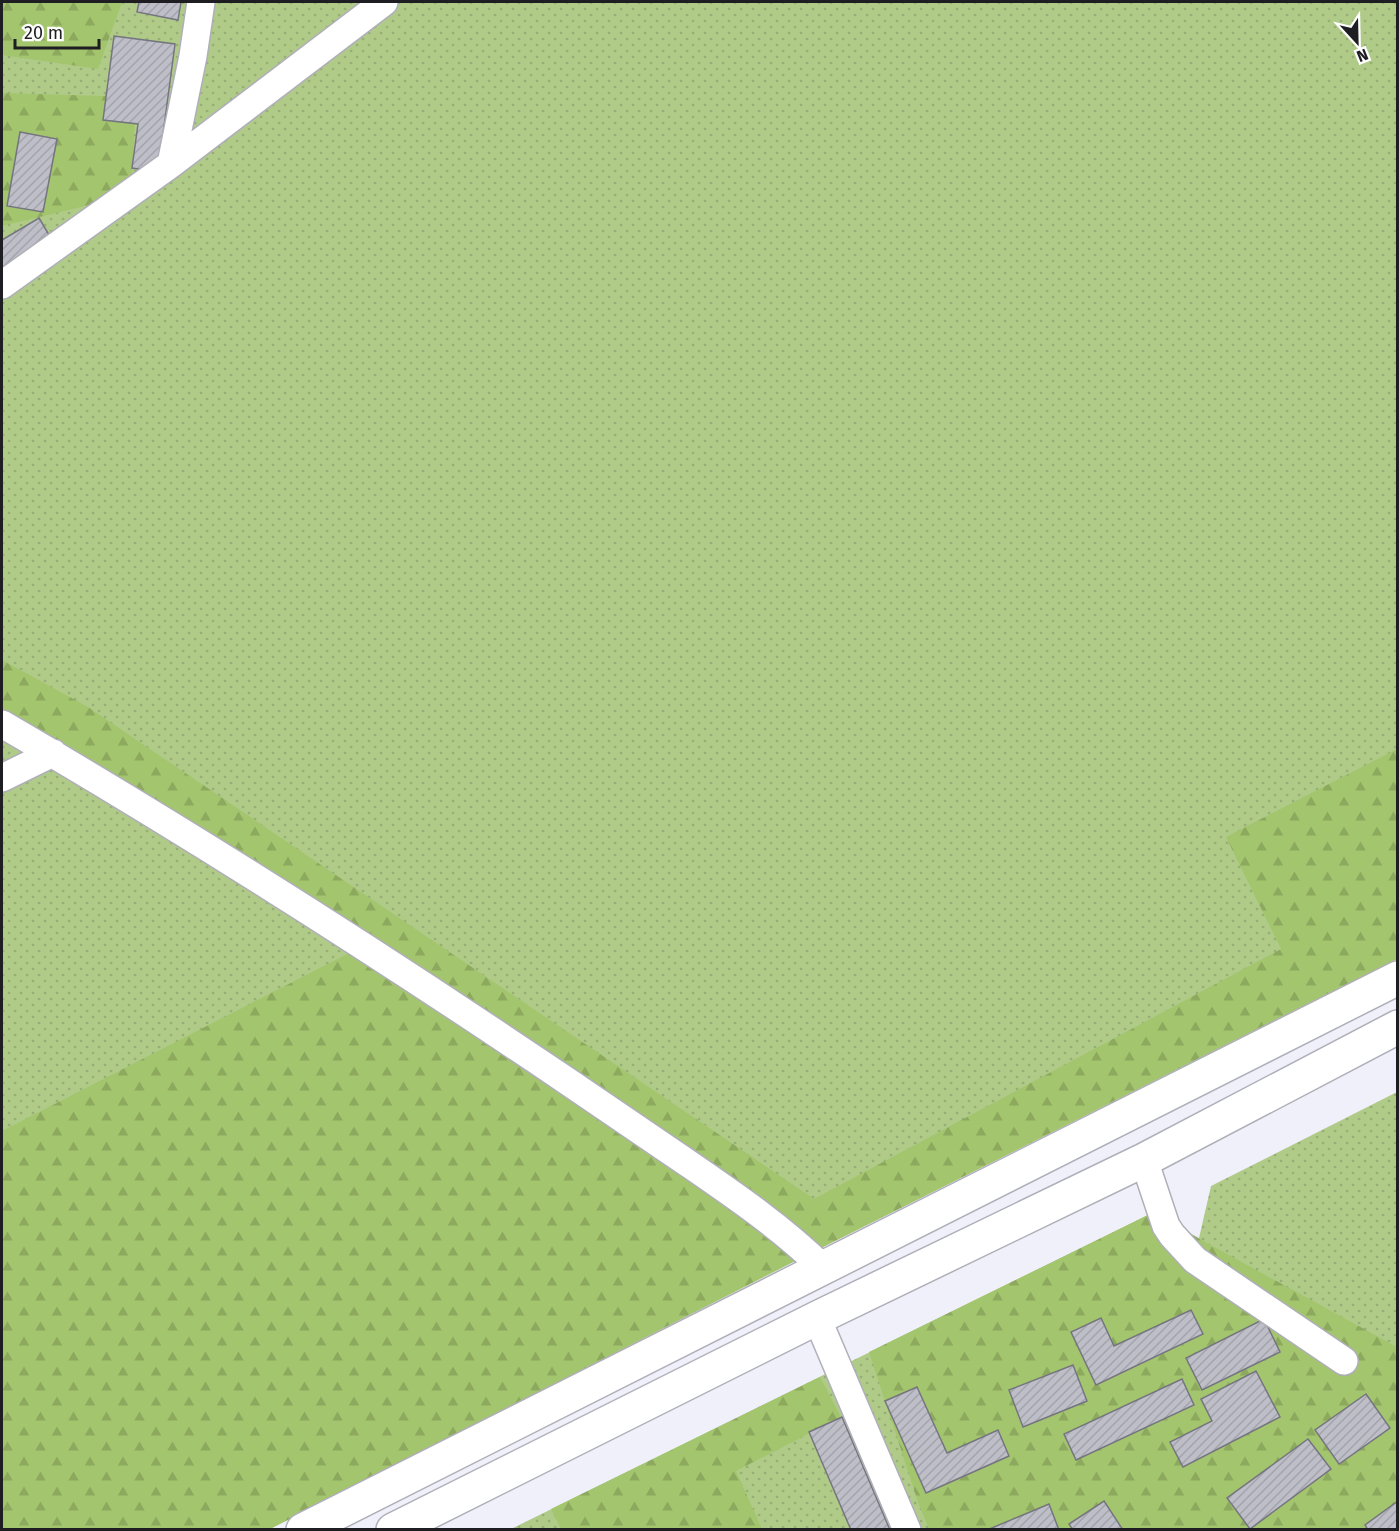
<svg xmlns="http://www.w3.org/2000/svg" width="1399" height="1531" font-family="'Fira Sans',sans-serif">
  <style>
    .grass { fill: url(#grass-dots) }
    .forest { fill: url(#forest-firs) }
    .building { fill: url(#building-hatch); stroke: #75757f; stroke-width: 1.5 }
    .lines { fill: none; stroke-linecap: round; stroke-linejoin: round }
    .minor-casing { stroke: #afafb9; stroke-width: 30 }
    .highway-casing { stroke: #afafb9; stroke-width: 36 }
    .minor { stroke: #fff; stroke-width: 27 }
    .highway { stroke: #fff; stroke-width: 33 }
  </style>
  <defs>
    <pattern id="grass-dots" width="8" height="8" patternUnits="userSpaceOnUse" patternTransform="scale(1.5)"><rect width="8" height="8" fill="#b0cb88"/><path d="M2 2h.1M6 6h.1" fill="none" stroke="#97ae75" stroke-width="1.8" stroke-linecap="round"/></pattern>
    <pattern id="forest-firs" width="22" height="20" patternUnits="userSpaceOnUse" patternTransform="scale(1.5)"><rect width="22" height="20" fill="#a3c56d"/><path d="M5 1l3.5 6h-7zM16 11l3.5 6h-7z" fill="#8ca95e"/></pattern>
    <pattern id="building-hatch" width="6" height="6" patternUnits="userSpaceOnUse" patternTransform="scale(1.5)"><rect width="6" height="6" fill="#bebec8"/><path d="M-1 1l2-2M0 6l6-6M5 7l2-2" fill="none" stroke="#a3a3ac"/></pattern>
  </defs>
  <rect width="100%" height="100%" fill="#f0f0fb"/>
  <!-- grass -->
  <path class="grass" d="M2,2H1397V959L793,1262L270,1529L2,1530Z
    M1397,1092V1529L509,1530L1152,1213L1199,1238L1211,1186Z"/>
  <!-- forest -->
  <path class="forest" d="M2,2H122L98,69L2,55Z
    M2,93L136,97L131,195L2,226Z
    M2,660L88,707L814,1199L1281,949L1226,837L1397,749V959L793,1262L270,1529H2V1131L355,950L2,723Z
    M1152,1213L1397,1347V1529H929L919,1505L869,1352Z
    M820,1377L841,1417L736,1471L762,1529H561L551,1509Z"/>
  <!-- building -->
  <path class="building" d="M139,2H181L178,20L137,12Z
    M114,36L175,44L158,172L132,168L138,124L103,120Z
    M20,132L57,139L43,212L7,206Z
    M39,218L55,245L2,272V240Z
    M1191,1310L1203,1334L1096,1385L1071,1332L1101,1318L1114,1346Z
    M1264,1319L1280,1352L1202,1390L1186,1358Z
    M1073,1365L1087,1401L1023,1427L1009,1390Z
    M1256,1371L1280,1417L1183,1467L1170,1442L1212,1421L1201,1399Z
    M1182,1379L1194,1405L1076,1460L1064,1434Z
    M917,1387L947,1453L998,1430L1009,1456L926,1493L885,1401Z
    M1366,1394L1390,1428L1339,1464L1315,1430Z
    M842,1417L890,1530H851L809,1432Z
    M1308,1439L1331,1469L1250,1529L1227,1498Z
    M1104,1501L1123,1530H1073L1069,1524Z
    M1398,1501V1530H1368L1365,1525Z
    M1049,1504L1059,1530H987Z"/>
  <g class="lines">
    <!-- minor casing -->
    <g class="minor-casing">
      <path id="minor" d="M171,164L193,56L201,2
        M2,285L171,164L384,2
        M2,724C194,836 382,956 567,1081C606,1108 646,1135 686,1162C734,1195 781,1227 823,1268
        M2,778L53,753
        M1144,1160L1166,1226L1172,1235L1195,1260L1344,1361
        M817,1318L907,1530"/>
    </g>
    <!-- highway casing -->
    <g class="highway-casing">
      <path id="highway" d="M303,1530L1398,978
        M393,1530L817,1318L1144,1160L1398,1027"/>
    </g>
    <!-- minor -->
    <use href="#minor" class="minor"/>
    <!-- highway -->
    <use href="#highway" class="highway"/>
  </g>
  <!-- border -->
  <rect width="1399" height="1531" fill="none" stroke="#1e1d21" stroke-width="6"/>
  <!-- north arrow -->
  <g transform="translate(1357 42) rotate(158)" stroke="#fefefe" stroke-width="4.5" paint-order="stroke">
  <path d="M0-4.5L10 22L0 15L-10 22Z" fill="#1e1d21"/>
  <text y="-9" font-size="16" font-weight="bold" text-anchor="middle" fill="#1e1d21">N</text>
  </g>
  <!-- scale -->
  <path d="M15 39v9h84v-9" fill="none" stroke="#1e1d21" stroke-width="3"/>
  <text x="24" y="39" font-size="18" fill="#1e1d21" stroke="#fefefe" stroke-width="4.5" paint-order="stroke">20 m</text>
</svg>
